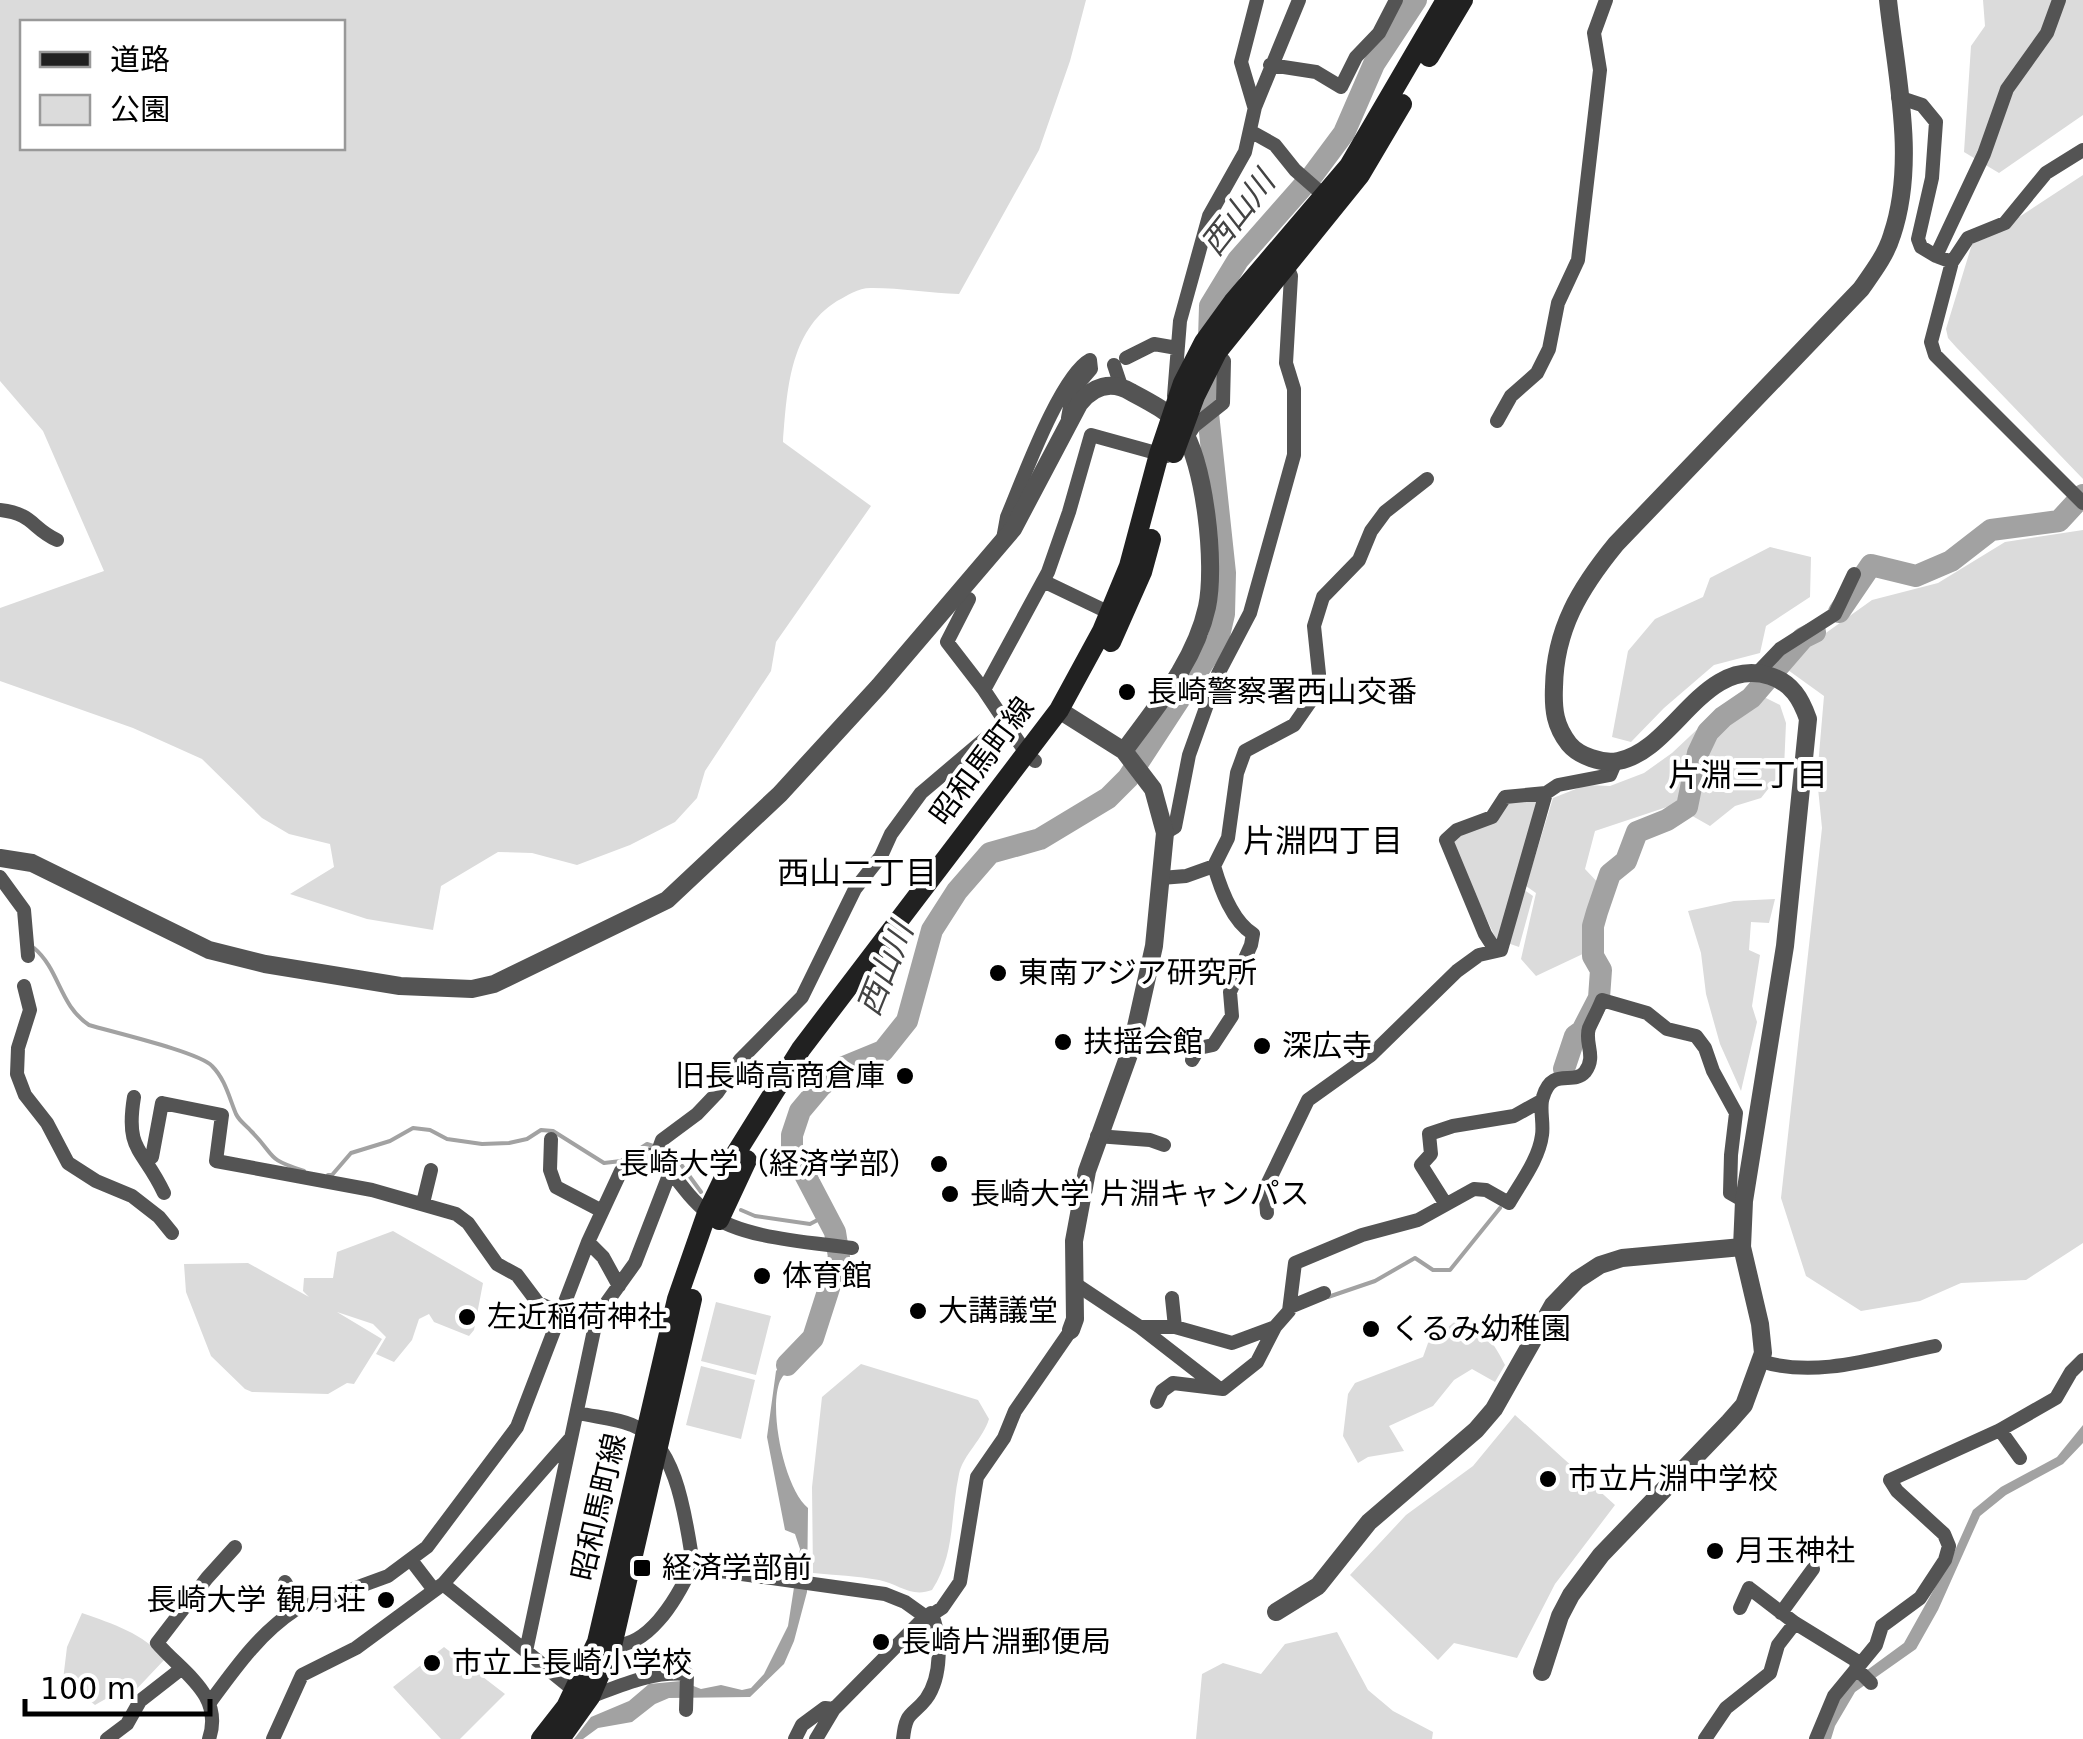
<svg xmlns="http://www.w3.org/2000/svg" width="2083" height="1739" font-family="'DejaVu Sans','Noto Sans JP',sans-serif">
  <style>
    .green { fill: #dbdbdb; fill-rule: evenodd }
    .water { fill: #a2a2a2 }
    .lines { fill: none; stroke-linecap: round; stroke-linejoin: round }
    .stream { stroke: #a2a2a2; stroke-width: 4 }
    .river { stroke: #a2a2a2; stroke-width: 22 }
    .minor { stroke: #545454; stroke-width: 14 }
    .tertiary { stroke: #545454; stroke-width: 18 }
    .secondary { stroke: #212121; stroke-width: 20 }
    .poi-dot { fill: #000; stroke: #fff; stroke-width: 4 }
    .labels { text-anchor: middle; stroke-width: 8; stroke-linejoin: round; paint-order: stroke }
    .poi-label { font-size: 30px; fill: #000; stroke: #fff; text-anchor: start }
    .street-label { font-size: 30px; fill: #000; stroke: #fff }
    .water-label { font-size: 32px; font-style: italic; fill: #434343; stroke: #fff }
    .neighbourhood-label { font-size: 32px; fill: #000; stroke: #fff }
  </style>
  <rect width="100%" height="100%" fill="#fff"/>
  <!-- green -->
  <path class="green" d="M0,0H1086L1070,61L1039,150L959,294C931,293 901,288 873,288C859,287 848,295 837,301C789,331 787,392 783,442L871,506L776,642L771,671L705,771L697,798L675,822L630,845L577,865L532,853L498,852L441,886L433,930L367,919L290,894L334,867L330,844L289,834L262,818L202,759L133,728L0,681V608L104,571L43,431L0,381ZM342,22V148H22V22Z
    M1983,0H2083V115L1999,173L1964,152L1971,46L1985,26Z
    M2083,175V479L1956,347L1948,338L1946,329L1972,244L2004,227Z
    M2083,530V1243L2026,1280L1961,1283L1920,1301L1861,1311L1806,1276L1781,1198L1822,828L1817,778L1824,696L1781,665L1872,600L1938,583L2005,542Z
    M1770,547L1811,557L1810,597L1766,626L1760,653L1714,665L1664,708L1631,742L1612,737L1628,651L1655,619L1703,597L1710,578Z
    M1741,694L1762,696L1780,705L1786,723L1784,769L1761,798L1735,806L1710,826L1673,805L1595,831L1585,869L1602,887L1586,933L1587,952L1536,976L1521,959L1536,893L1526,886L1553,798L1586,785L1610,786L1644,773L1672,753L1722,706Z
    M1539,798L1514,883L1533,896L1519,947L1496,939L1451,843L1506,800Z
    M1775,899L1769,923L1751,922L1749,950L1760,955L1752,1006L1757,1022L1741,1091L1720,1044L1706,994L1701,953L1688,911L1734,901Z
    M393,1231L483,1283L474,1330L469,1336L434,1322L429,1314L419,1319L412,1340L394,1362L376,1354L386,1337L373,1324L337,1312L382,1339L354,1384L347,1383L328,1394L252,1392L245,1389L211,1356L186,1292L184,1264L248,1263L309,1297L303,1291L304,1278H333L337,1252Z
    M716,1302L771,1316L756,1375L701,1361Z
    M1457,1320C1481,1321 1495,1345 1505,1365L1495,1382L1472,1369L1454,1380L1433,1406L1389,1426L1404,1451L1368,1457L1358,1463L1343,1436L1348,1394L1355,1383L1423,1357L1428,1343Z
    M861,1364L978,1400L989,1419C983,1439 963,1455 959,1474C950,1515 956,1553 932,1590C911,1598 899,1584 879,1580C857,1576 835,1575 813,1573L812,1487L822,1397Z
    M701,1366L755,1380L741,1439L686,1425Z
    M1515,1415L1615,1505L1555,1584L1517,1658L1454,1643L1438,1660L1350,1575L1406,1515L1473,1466Z
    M82,1613C113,1624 143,1633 165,1659L130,1696L119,1687L116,1693L95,1705L63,1680L67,1647Z
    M1337,1632L1368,1690L1393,1711L1433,1732L1432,1739H1196L1202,1674L1223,1663L1261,1674L1285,1644Z
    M444,1647L505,1694L460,1739H441L393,1687Z"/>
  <!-- water -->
  <path class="water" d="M802,1342L813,1347C804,1358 785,1370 780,1381C768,1410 785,1490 808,1508L807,1592L794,1641L784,1664L750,1697L669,1698L655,1704L632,1722L598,1728L583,1739H574L591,1717L629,1701L649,1684L681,1681L701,1689L721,1685L742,1690L751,1688L764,1674L788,1626L800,1549L795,1534L785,1530L767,1437L776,1371Z
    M2083,1425V1443L2063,1464L2006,1495L1980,1516L1938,1610L1916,1649L1855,1692L1835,1726L1831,1739H1822L1839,1699L1859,1676L1904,1643L1952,1557L1973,1510L2001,1487L2057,1457Z"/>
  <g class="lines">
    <!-- stream -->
    <path class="stream" d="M34,948C60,970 59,1005 89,1025C112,1032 199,1052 212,1066C225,1079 229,1097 236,1114C240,1122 245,1124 251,1131C277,1157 264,1158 304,1171
      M328,1175H332L351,1153L390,1141L413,1128L430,1130L447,1139L482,1144L509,1143L527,1139L541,1130L553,1131L604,1163L621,1161L647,1144L672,1152L701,1192
      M741,1210L755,1216L810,1224L827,1215
      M1328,1297L1375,1281L1415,1258L1433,1270H1450L1500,1208"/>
    <!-- river -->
    <path class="river" d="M1839,612L1871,565L1916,576L1951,561L1991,530L2059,521L2083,495
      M1564,1069L1575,1036L1582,1031L1599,998L1601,970L1593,956V926L1597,912L1610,874L1626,861L1637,832L1667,820L1687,807L1698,753L1708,732L1723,717L1751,698L1803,638L1815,632
      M787,1365L813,1338L839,1257L835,1232L792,1150V1135L800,1111L821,1086L844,1067L883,1051L907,1021L932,930L957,891L990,853L1040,839L1108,798L1128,778L1218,640L1224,614L1225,573L1207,404L1210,306L1238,260L1312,176L1344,133L1374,64L1416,0"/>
    <!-- minor -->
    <path class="minor" d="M1270,65L1316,72L1341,87L1356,57L1379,33L1396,0
      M1898,97L1922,105L1936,122L1932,178L1918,239L1921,247L1936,256
      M1254,106L1241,62L1257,0
      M1250,131L1275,145L1295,170L1328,199
      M2083,150L2046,173L2005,223L1968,238L1952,262L1931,342L1935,355L2083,503
      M1952,262L1936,256L1984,154L2007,89L2047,33L2059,0
      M1126,358L1154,344L1177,348
      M1114,365L1121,386
      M1174,396L1180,321L1209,216L1245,152L1255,107L1299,0
      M1497,421L1511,396L1537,373L1549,349L1558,303L1578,260L1600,70L1594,33L1606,0
      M1185,440L1194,426L1223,403L1224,361L1217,352
      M0,510C34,514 31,528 57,540
      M1003,539L1007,517C1022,482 1060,376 1090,360L1091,369L1073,390L1068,418
      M1043,581L1114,615
      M969,599L947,642L984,690
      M1758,672L1780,649L1835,614L1854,574
      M1035,761L1026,753L984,690L1048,572L1069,512L1091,435L1167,456
      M1165,833L1175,827L1189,755L1218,674L1250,613L1294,455V389L1286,363L1291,276L1284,259
      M0,877L24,910L28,956
      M1161,878L1186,876L1214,866
      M1496,951L1485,934L1446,840L1457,830L1492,817L1505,797L1546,793L1558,785L1610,775L1616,761
      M24,986L30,1010L18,1048L17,1074L25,1095L47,1123L68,1163L96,1181L132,1196L159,1217L172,1233
      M1192,1060L1199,1048L1213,1045L1232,1016L1230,992L1251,945L1253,934C1232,921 1221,890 1214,866L1228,838L1237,773L1245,751L1294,725L1317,692L1319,674L1314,626L1323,597L1359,560L1371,531L1385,512L1427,479
      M134,1097C125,1152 143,1148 164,1193
      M1097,1136L1150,1140L1164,1145
      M551,1139L550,1170L556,1187L602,1211
      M657,1154L662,1140L697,1114L717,1093L740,1060L802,997L855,889L881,856L891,834L921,793L1006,721
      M657,1154C673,1173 689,1199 708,1213C742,1239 811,1242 852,1248
      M152,1157L162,1103L222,1115L216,1161L372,1190L456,1214L468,1223L497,1264L517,1275L538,1303L561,1313
      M423,1203L431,1170
      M1445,1203L1421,1165L1431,1154L1429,1134L1453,1126L1514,1116L1541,1101
      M1267,1213L1265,1189L1308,1100L1371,1055L1457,971L1479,955L1501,950L1546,793
      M588,1242L603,1257L619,1286
      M1074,1283L1140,1327L1216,1386
      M1172,1298L1175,1327
      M1290,1307L1324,1293
      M1141,1327H1175L1232,1343L1275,1327
      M1761,1361C1816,1379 1879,1357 1935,1346
      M1157,1402L1162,1391L1173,1383L1223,1389L1257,1362L1275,1327L1289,1311L1295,1263L1362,1235L1418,1220L1474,1189L1486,1190L1509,1203C1521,1182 1539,1159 1542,1135C1544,1123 1539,1107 1543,1097C1552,1066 1573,1086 1585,1072C1597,1056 1584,1043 1589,1028C1593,1019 1598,1010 1602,1000L1647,1013L1667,1029L1696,1036L1705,1048L1713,1071L1736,1113L1731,1155L1730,1193L1744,1201
      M578,1413C595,1417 616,1418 632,1425C678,1443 686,1522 693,1564C678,1597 646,1655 604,1644
      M2000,1430L2020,1458
      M411,1560L434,1590
      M692,1567L885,1594L905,1602L926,1617
      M285,1582L300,1608
      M443,1584L575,1691L590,1697C622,1685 652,1671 687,1674L686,1710
      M1740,1608L1749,1588L1795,1623L1860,1663
      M1781,1613L1813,1569
      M526,1651L597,1316L635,1263L671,1170
      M1856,1668L1871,1683
      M211,1701C236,1667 260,1633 295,1610L388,1576L427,1547L517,1427L588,1242L621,1171L645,1155L657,1154
      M107,1739L127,1724L140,1701L181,1669
      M209,1739C224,1695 183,1673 157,1643L207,1578L235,1547
      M273,1739L302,1675L356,1648L443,1584L569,1440
      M795,1739L802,1725L825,1708L834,1709
      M816,1739L834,1709L919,1623L942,1608L960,1582L977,1477L1004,1438L1015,1411L1071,1330
      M903,1739C906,1710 912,1717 926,1699C942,1677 942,1636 931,1613
      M1705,1739L1726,1708L1770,1673L1778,1645L1795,1623
      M1816,1739L1834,1696L1876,1645L1882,1626L1920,1598L1945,1560L1949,1546L1944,1534L1897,1491L1890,1480L2000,1430L2056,1398L2071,1372L2083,1360"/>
    <!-- tertiary -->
    <path class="tertiary" d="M1059,710L1124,751L1153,789L1165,833L1154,946L1131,1049L1087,1171L1074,1241L1075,1319L1071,1330
      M0,858L32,863L209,950L265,964L400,986L472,989L494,984L667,900L780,794L879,686L1013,529L1079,404C1093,386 1111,380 1131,392C1148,401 1170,412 1181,427C1205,463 1216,565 1207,607C1195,662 1156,707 1124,751
      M1276,1612L1318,1586L1369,1522L1476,1430L1494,1409L1553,1305L1577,1280L1600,1265L1622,1258L1742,1247
      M1542,1672L1560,1616L1571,1595L1601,1555L1729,1422L1744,1405L1763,1353L1760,1324L1742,1247L1744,1201L1785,946L1808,719C1801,699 1792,683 1770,676C1703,655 1674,751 1618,761C1602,764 1579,756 1569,744C1555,726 1553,710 1554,687C1555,629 1580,588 1616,544L1861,289C1873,272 1886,255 1892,235C1917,161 1896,75 1888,0"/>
    <!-- secondary -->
    <path class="secondary" d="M1429,57L1463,0
      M1174,453L1195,396L1217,352L1360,175L1402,104
      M1111,642L1142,572L1151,539
      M719,1220L747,1160
      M541,1739L566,1707L597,1642L677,1299L707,1213L736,1153L801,1049L1059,710L1102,631L1129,566L1159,454L1183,383L1204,342L1233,302L1349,166L1446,0
      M560,1739L590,1697L612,1646L692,1299"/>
  </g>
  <!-- markers -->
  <g class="poi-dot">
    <circle cx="1127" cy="692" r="10"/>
    <circle cx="998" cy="973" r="10"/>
    <circle cx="1063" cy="1042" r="10"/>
    <circle cx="1262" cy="1046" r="10"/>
    <circle cx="905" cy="1076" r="10"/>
    <circle cx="939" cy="1164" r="10"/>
    <circle cx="950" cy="1194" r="10"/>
    <circle cx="762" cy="1276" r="10"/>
    <circle cx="918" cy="1311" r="10"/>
    <circle cx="467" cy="1317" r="10"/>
    <circle cx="1371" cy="1329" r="10"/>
    <circle cx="1548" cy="1479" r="10"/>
    <circle cx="1715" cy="1551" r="10"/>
    <rect x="632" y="1558" width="20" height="20" rx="5"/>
    <circle cx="386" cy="1600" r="10"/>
    <circle cx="881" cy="1642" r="10"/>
    <circle cx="432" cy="1663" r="10"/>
  </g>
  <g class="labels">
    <!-- poi labels -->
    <g class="poi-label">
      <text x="1147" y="702">長崎警察署西山交番</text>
      <text x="1018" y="983">東南アジア研究所</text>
      <text x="1083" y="1052">扶揺会館</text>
      <text x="1282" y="1056">深広寺</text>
      <text x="885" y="1086" text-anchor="end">旧長崎高商倉庫</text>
      <text x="919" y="1174" text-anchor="end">長崎大学（経済学部）</text>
      <text x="970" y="1204">長崎大学 片淵キャンパス</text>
      <text x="782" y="1286">体育館</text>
      <text x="938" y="1321">大講議堂</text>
      <text x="487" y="1327">左近稲荷神社</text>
      <text x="1391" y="1339">くるみ幼稚園</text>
      <text x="1568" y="1489">市立片淵中学校</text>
      <text x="1735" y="1561">月玉神社</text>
      <text x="662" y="1578">経済学部前</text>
      <text x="366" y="1610" text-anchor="end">長崎大学 観月荘</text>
      <text x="901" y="1652">長崎片淵郵便局</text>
      <text x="452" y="1673">市立上長崎小学校</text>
    </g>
    <!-- street labels -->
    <g class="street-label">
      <text transform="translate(982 761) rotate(-53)" y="10">昭和馬町線</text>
      <text transform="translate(599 1507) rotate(-77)" y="10">昭和馬町線</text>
    </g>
    <!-- water labels -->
    <g class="water-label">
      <text transform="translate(1238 213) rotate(-52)" y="11">西山川</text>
      <text transform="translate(885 969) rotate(-68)" y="11">西山川</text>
    </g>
    <!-- neighbourhood labels -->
    <g class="neighbourhood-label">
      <text x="1748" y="786">片淵三丁目</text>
      <text x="1323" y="852">片淵四丁目</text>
      <text x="857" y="884">西山二丁目</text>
    </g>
  </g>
  <!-- legend -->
  <rect x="20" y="20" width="325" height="130" fill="#ffffff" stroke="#999999" stroke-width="2.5"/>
  <rect x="40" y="52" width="50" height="15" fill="#212121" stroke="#999999" stroke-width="2.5"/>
  <text x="110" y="70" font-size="30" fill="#000000">道路</text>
  <rect x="40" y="95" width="50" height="30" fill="#dbdbdb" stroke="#999999" stroke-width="2.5"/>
  <text x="110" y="120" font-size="30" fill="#000000">公園</text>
  <!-- scale -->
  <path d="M25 1699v15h185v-15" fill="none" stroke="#000000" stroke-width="5"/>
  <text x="40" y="1699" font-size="30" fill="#000000" stroke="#ffffff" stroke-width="8" paint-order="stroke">100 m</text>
</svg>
